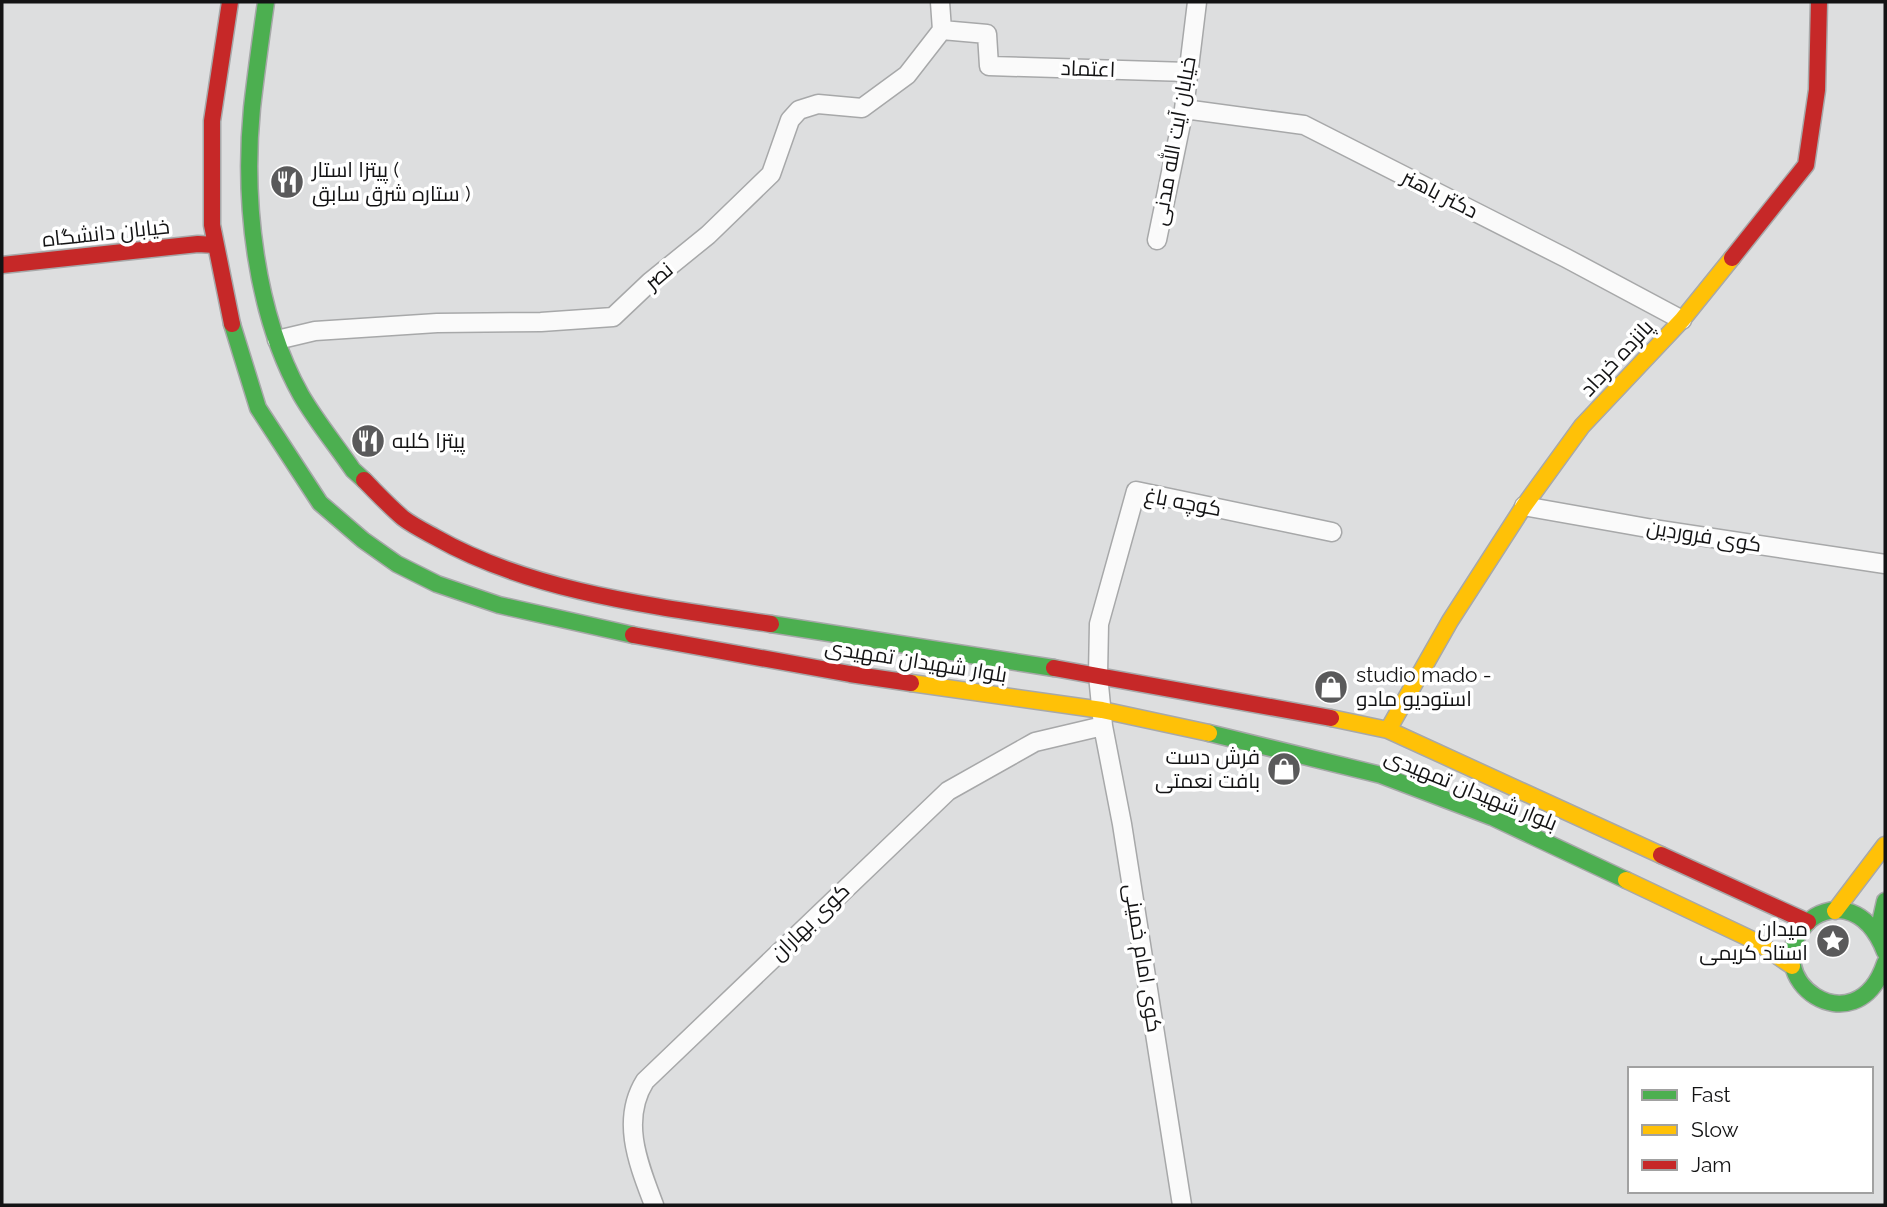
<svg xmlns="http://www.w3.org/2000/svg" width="1887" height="1207" font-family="Raleway,Cairo,sans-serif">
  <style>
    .building { fill: #959596 }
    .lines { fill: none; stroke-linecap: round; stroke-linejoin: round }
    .street-casing { stroke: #a7a8a9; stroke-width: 21 }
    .fast-casing { stroke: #a7a8a9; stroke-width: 19 }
    .slow-casing { stroke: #a7a8a9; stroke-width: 19 }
    .jam-casing { stroke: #a7a8a9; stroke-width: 19 }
    .street { stroke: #fafafa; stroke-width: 18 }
    .fast { stroke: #4caf50; stroke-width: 16 }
    .slow { stroke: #ffc107; stroke-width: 16 }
    .jam { stroke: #c62828; stroke-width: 16 }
    .labels { text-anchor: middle; stroke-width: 7; stroke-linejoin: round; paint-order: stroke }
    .street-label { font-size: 21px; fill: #131314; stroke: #fff }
    .poi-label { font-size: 21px; fill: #131314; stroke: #fff; text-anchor: start }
  </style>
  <rect width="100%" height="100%" fill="#dddedf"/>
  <!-- building -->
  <path class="building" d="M1277,762L1293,766L1291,776L1276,772Z"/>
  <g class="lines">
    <!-- street casing -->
    <g class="street-casing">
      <path id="street" d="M940,2L942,30L987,34L989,66L1188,72
        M1184,109L1304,125L1566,258L1682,320
        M1157,240L1184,109L1197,2
        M277,340L315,331L437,323L541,322L613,317L650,282L708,235L771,174L790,120L799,110L818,104L862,108L907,75L942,30
        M1524,506L1653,529L1885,564
        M654,1205C639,1165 620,1121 645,1081L948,791L1035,742L1103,726
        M1182,1205L1122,824L1103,726L1098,675L1099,624L1136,491L1332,532"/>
    </g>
    <!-- fast casing -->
    <g class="fast-casing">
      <path id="fast" d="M266,2C261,37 256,73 252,108C243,200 255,313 301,395C316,421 336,445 353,470L364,480
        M232,324L258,408L320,503L363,540L397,564L437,584L499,605L633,635
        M771,624L1054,668
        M1209,733L1381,775L1492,817L1626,880
        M1878,932L1885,901
        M1885,952C1878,934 1867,916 1846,911C1832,908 1816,913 1807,923C1754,978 1856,1050 1885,963"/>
    </g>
    <!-- slow casing -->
    <g class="slow-casing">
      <path id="slow" d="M911,683L1102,710L1209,733
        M1331,718L1388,730L1661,855
        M1388,730L1450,621L1524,506L1582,426L1682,320L1732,258
        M1626,880L1757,942L1792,966
        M1835,911L1885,845"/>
    </g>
    <!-- jam casing -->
    <g class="jam-casing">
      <path id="jam" d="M230,2L212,121V225L232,324
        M1732,258L1806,165L1817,90L1819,2
        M2,265L198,244L215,245
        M364,480C377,493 389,506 403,518C412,525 424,531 435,537C533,593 660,607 771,624
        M633,635L850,674L911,683
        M1054,668L1331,718
        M1661,855L1808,922"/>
    </g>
    <!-- street -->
    <use href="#street" class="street"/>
    <!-- fast -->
    <use href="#fast" class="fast"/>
    <!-- slow -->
    <use href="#slow" class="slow"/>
    <!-- jam -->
    <use href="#jam" class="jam"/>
  </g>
  <!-- icons -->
  <defs>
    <g id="restaurant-disc" transform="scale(1.75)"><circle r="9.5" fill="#5a5a5b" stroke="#fff"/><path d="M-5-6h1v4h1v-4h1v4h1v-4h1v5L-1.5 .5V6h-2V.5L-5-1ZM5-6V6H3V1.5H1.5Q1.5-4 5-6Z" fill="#fff"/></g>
    <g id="shop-disc" transform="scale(1.75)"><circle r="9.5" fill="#5a5a5b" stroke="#fff"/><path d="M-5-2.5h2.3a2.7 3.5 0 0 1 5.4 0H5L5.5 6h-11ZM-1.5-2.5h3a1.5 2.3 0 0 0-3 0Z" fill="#fff"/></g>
    <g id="sight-disc" transform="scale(1.75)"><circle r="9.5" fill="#5a5a5b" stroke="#fff"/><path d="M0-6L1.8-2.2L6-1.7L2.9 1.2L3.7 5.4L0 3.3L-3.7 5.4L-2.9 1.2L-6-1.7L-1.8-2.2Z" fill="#fff"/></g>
  </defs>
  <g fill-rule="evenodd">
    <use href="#restaurant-disc" x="287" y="182"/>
    <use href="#restaurant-disc" x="368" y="441"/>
    <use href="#shop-disc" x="1331" y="687"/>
    <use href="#shop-disc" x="1284" y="769"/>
    <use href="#sight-disc" x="1833" y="941"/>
  </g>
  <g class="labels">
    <!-- street labels -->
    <g class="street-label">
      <text transform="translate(1088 69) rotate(2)" y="7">اعتماد</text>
      <text transform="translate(1174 141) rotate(-80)" y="7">خیابان آیت الله مدنی</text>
      <text transform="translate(1440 194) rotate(27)" y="7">دکتر باهنر</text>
      <text transform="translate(106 233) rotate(-6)" y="7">خیابان دانشگاه</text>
      <text transform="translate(659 276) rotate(-40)" y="7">نصر</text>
      <text transform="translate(1617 358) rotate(-47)" y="7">پانزده خرداد</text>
      <text transform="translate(1183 502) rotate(11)" y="7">کوچه باغ</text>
      <text transform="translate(1704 536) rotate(9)" y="7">کوی فروردین</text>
      <text transform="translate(916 661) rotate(9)" y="7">بلوار شهیدان تمهیدی</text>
      <text transform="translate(1471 790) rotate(22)" y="7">بلوار شهیدان تمهیدی</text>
      <text transform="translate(810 922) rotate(-44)" y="7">کوی بهاران</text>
      <text transform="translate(1143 958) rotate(81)" y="7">کوی امام خمینی</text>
    </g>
    <!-- poi labels -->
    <g class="poi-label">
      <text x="312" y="177">پیتزا استار (<tspan x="312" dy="24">ستاره شرق سابق )</tspan></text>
      <text x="392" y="448">پیتزا کلبه</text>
      <text x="1356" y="682">studio mado -<tspan x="1356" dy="24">استودیو مادو</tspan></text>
      <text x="1260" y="764" text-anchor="end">فرش دست<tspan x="1260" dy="24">بافت نعمتی</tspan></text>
      <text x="1808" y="936" text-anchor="end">میدان<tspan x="1808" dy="24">استاد کریمی</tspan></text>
    </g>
  </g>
  <!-- border -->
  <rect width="1887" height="1207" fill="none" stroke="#131314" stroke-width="7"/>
  <!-- legend -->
  <rect x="1628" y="1067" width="245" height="126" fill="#ffffff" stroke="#a1a1a1" stroke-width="2"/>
  <rect x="1642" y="1090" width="35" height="10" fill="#4caf50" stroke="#a1a1a1" stroke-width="2"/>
  <text x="1691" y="1102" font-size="21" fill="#131314">Fast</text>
  <rect x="1642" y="1125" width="35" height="10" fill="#ffc107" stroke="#a1a1a1" stroke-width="2"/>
  <text x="1691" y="1137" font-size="21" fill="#131314">Slow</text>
  <rect x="1642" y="1160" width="35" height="10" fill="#c62828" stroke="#a1a1a1" stroke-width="2"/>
  <text x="1691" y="1172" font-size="21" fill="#131314">Jam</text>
</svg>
